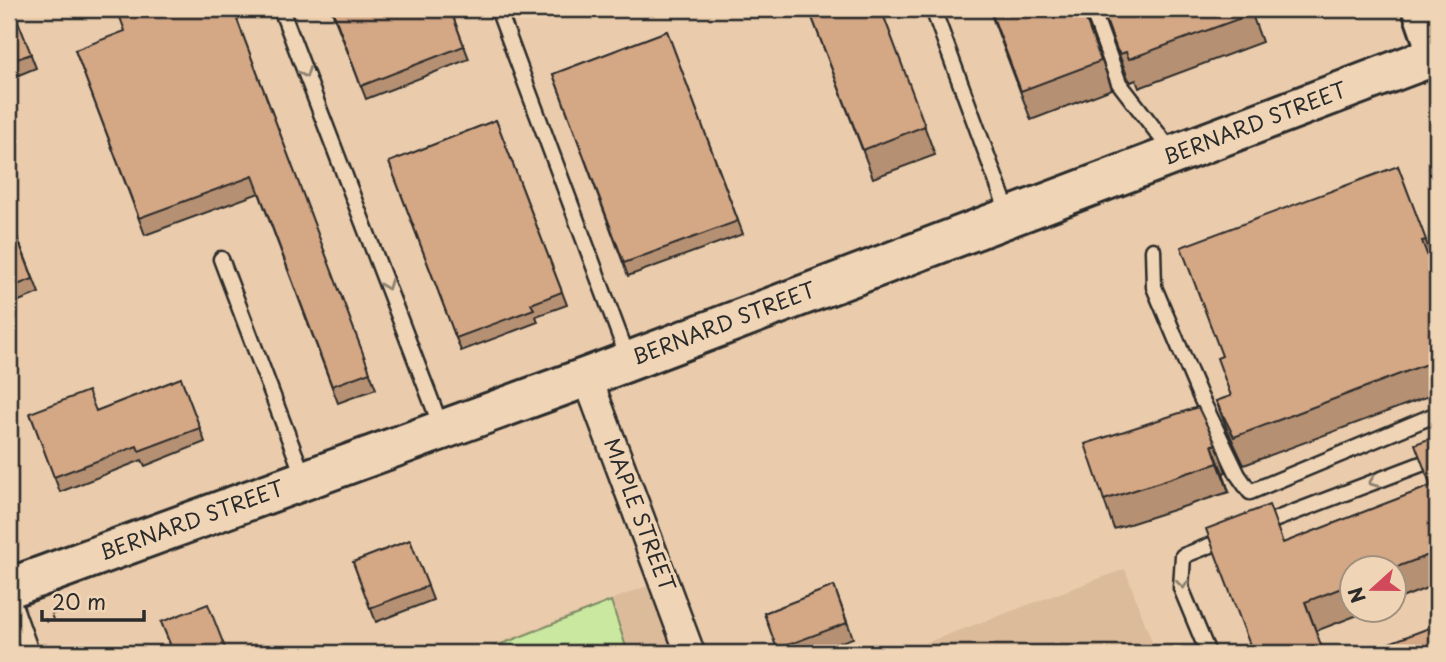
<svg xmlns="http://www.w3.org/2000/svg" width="1446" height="662" font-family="'Playpen Sans',sans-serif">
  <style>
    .built { fill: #dcbb9b }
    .green { fill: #cae89f; stroke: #7a8a65; stroke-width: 2 }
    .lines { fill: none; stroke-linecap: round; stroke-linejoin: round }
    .lane-casing { stroke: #2b2b2b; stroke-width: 19 }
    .street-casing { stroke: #2b2b2b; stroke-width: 33 }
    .secondary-casing { stroke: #2b2b2b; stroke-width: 44 }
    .path { stroke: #2b2b2b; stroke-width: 4.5; stroke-dasharray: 2 5; stroke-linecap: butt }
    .lane { stroke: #efd5b6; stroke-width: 14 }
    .street { stroke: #efd5b6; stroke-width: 28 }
    .secondary { stroke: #efd5b6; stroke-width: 38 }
    .wall { fill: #b69072; stroke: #2b2b2b; stroke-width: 2 }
    .shaded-wall { fill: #94755d; stroke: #2b2b2b; stroke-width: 2 }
    .building { fill: #d4a785; stroke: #2b2b2b; stroke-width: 2 }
    .oneway { stroke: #8d8070 }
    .labels { text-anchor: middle; stroke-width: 7; stroke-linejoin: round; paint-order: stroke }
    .street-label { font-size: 21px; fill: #2b2b2b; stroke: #efd5b6 }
  </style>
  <rect width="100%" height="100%" fill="#eaccac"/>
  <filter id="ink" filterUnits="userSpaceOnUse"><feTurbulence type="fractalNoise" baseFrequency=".0143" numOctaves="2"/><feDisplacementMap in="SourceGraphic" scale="14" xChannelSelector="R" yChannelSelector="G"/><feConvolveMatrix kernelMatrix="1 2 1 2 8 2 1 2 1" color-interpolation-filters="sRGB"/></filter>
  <g filter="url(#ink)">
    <!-- built -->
    <path class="built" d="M1125,569L1156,653H898Z
      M663,580L690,653H472Z"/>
    <!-- green -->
    <path class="green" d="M611,601L628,653H479Z"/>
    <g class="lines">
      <!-- lane casing -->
      <g class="lane-casing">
        <path id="lane" d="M281,9L442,429
          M498,9L628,358
          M933,9L1009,215
          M1092,9L1119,83L1173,153
          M1153,250L1154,287L1200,396L1238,475L1250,492L1437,414
          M221,259L304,478
          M1258,526L1437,458
          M1208,653L1181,588L1183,556L1229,538"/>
      </g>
      <!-- street casing -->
      <g class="street-casing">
        <path id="street" d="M587,377L690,653
          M9,611L24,653"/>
      </g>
      <!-- secondary casing -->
      <g class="secondary-casing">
        <path id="secondary" d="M1422,9L1437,52
          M9,588L587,377L1437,55"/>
      </g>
      <!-- path -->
      <path class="path" d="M45,621L55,617L52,610"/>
      <!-- lane -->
      <use href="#lane" class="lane"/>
      <!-- street -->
      <use href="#street" class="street"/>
      <!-- secondary -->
      <use href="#secondary" class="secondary"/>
    </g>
    <!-- wall -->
    <path class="wall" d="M233,9L376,389L338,403L259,193L145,235L75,50Z
      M331,9H450L469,59L366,99Z
      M881,9L935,155L873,178L810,12Z
      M989,9H1083L1112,89L1031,120Z
      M1102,9H1250L1262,42L1139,88L1136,80L1131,82L1128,78Z
      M17,19L36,68L9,79V22Z
      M667,31L743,234L628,276L553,74Z
      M496,120L567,305L536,316L538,322L461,351L389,162Z
      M1398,166L1436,268L1433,270L1437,281V393L1244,465L1227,429L1216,401L1231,396L1222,357Z
      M9,216L39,293L9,305Z
      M181,378L205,442L145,466L142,460L60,492L30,413L96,411Z
      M1437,436V584L1394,601V568H1352V610H1371L1316,631L1283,543L1431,486Z
      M1216,444L1226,472L1223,473L1229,492L1114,529L1104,500Z
      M410,540L433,600L376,622L353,562Z
      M834,586L853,638L810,653H779L764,613Z"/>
    <!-- shaded-wall -->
    <path class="shaded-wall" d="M1212,445L1223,473L1229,492L1218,463Z"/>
    <!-- building -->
    <path class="building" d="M117,9H233L370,372L332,386L253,176L139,218L75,50L125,31Z
      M332,9H450L464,46L361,86Z
      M819,9H881L925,126L863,150L810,12Z
      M990,9H1082L1101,61L1021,91Z
      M1102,9H1250L1252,14L1129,59L1126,52L1120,54L1117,50Z
      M17,19L31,54L9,62V22Z
      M667,31L738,221L624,263L553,74Z
      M496,120L562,292L531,304L534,309L456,338L389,162Z
      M1398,166L1426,240L1422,241L1437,281V360L1234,437L1216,401L1231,396L1217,358L1222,356L1181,247Z
      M9,216L33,279L9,288Z
      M181,378L200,428L139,451L137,446L54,477L30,413L88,391L96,411Z
      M1198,407L1216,444L1212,445L1218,463L1104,500L1085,444Z
      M1437,436V552L1394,568H1352V584L1305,602L1324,653H1253L1206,529L1269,505L1283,543L1431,486L1415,444Z
      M410,540L428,586L370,608L353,562Z
      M834,586L847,623L777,649L764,613Z
      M208,604L227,653H160L172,649L161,622Z
      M1437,625V653H1363Z"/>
    <!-- one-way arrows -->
    <defs><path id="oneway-chevron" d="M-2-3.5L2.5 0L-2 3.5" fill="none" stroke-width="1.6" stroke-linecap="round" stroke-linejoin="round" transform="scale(1.75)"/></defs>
    <g class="oneway">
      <use href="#oneway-chevron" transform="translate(305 73) rotate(69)"/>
      <use href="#oneway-chevron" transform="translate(387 285) rotate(69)"/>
      <use href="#oneway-chevron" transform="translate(1373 482) rotate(159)"/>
      <use href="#oneway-chevron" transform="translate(1183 584) rotate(84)"/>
    </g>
  </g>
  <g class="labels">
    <!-- street labels -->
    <g class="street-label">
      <text transform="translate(1255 124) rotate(-21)" y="7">BERNARD STREET</text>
      <text transform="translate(724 324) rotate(-21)" y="7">BERNARD STREET</text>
      <text transform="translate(639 515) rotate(69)" y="7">MAPLE STREET</text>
      <text transform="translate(192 521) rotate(-20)" y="7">BERNARD STREET</text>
    </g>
  </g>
  <!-- margin -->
  <rect width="1446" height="662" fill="none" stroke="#efd5b6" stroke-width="35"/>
  <rect x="18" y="18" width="1411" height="627" fill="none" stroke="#2b2b2b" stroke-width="2.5" filter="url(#ink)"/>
  <!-- north arrow -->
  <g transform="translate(1373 589) rotate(249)"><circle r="33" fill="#efd5b6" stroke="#a1917e" stroke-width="2"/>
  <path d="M0-5L12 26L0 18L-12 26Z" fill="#d1495b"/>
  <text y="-10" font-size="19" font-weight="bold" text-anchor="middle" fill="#2b2b2b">N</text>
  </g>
  <!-- scale -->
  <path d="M42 610v10h102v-10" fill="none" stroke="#2b2b2b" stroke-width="3.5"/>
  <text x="52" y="610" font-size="21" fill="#2b2b2b" stroke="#efd5b6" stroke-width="5" paint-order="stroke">20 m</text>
</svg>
